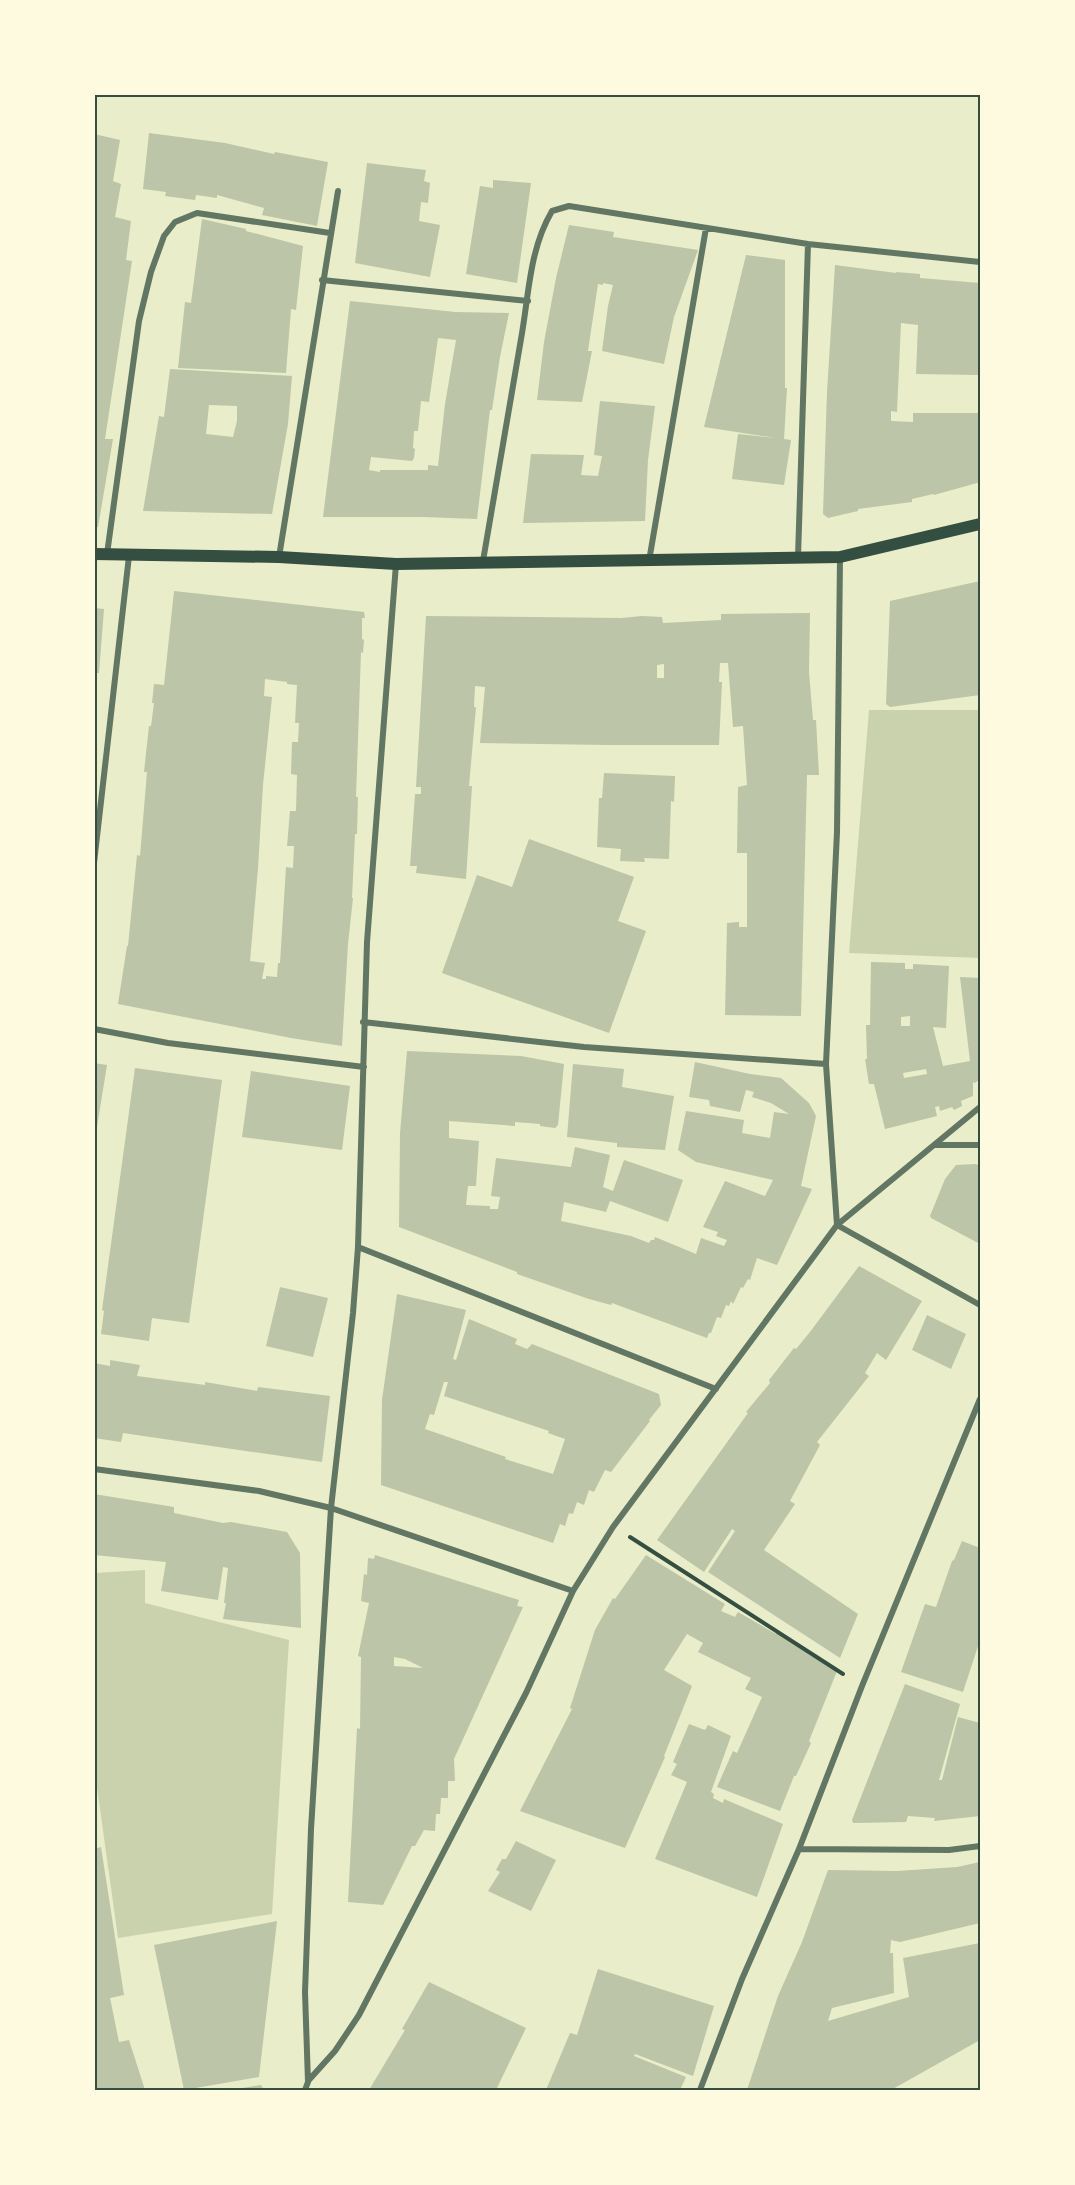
<svg xmlns="http://www.w3.org/2000/svg" width="1075" height="2185" font-family="Montserrat,sans-serif">
  <style>
    .green { fill: #cad2ad }
    .building { fill: #bcc5a7; fill-rule: evenodd }
    .lines { fill: none; stroke-linecap: round; stroke-linejoin: round }
    .path { stroke: #344e41; stroke-width: 4 }
    .minor { stroke: #617663; stroke-width: 6 }
    .secondary { stroke: #344e41; stroke-width: 12 }
    .neatline { fill: none; stroke: #344e41; stroke-width: 2 }
  </style>
  <rect width="100%" height="100%" fill="#e9edc9"/>
  <!-- green -->
  <path class="green" d="M869,710H980V958L849,953Z
    M145,1570V1603L289,1640L272,1914L118,1938L94,1766L95,1573Z"/>
  <!-- building -->
  <path class="building" d="M149,133L225,143L274,154L275,152L328,162L317,226L262,215L264,208L217,195V198L196,195L195,200L165,196L166,192L143,189Z
    M94,134L120,140L113,181L121,184L115,217L131,221L126,260L132,261L105,439H113L98,527H94Z
    M367,163L426,170L424,181L430,183L428,203L421,202L419,221L440,225L430,277L355,263Z
    M493,180L531,183L517,283L466,274L480,186L493,188Z
    M202,219L246,229V231L303,246L296,310L291,309L286,373L178,368L185,302L191,303Z
    M569,225L614,232L613,237L698,250L674,317L664,364L602,351L608,306L613,285L603,283V285L598,284L588,351H592L582,402L537,400L544,342L556,278Z
    M746,255L785,260V388H787L784,439L791,440L784,485L732,479L738,434L776,438L704,427Z
    M835,265L896,273V272L920,274V278L980,283V375L916,374L918,325L901,323L897,412L891,411V421L913,422V413H980V484L977,483L934,495L933,494L912,499V502L858,509V511L828,518L823,514L827,392Z
    M350,301L455,312L509,313L500,357L492,410H490L477,519L423,517H323ZM438,338L456,340L445,404L438,466L428,465V470H380V472L369,470L371,457L412,461L414,458L415,449L413,448L414,431H418L421,401L429,402Z
    M170,369L292,376L288,424L272,514L143,511L159,416L164,417ZM209,405L237,406V421L233,437L206,434Z
    M600,401L655,406L648,460L645,521L523,523L531,454L584,455L581,475L598,476L602,456L594,455Z
    M980,581V695L890,707L886,704L890,601Z
    M174,591L364,612L365,618H362V639L364,640L363,653L361,652L356,797H358L357,834H355L352,898H353L348,944L342,1046L291,1038L118,1004L127,946H128L137,855L140,856L147,772H144L149,726H151L154,703H152L154,684L164,685ZM265,679L287,682V684L297,685L295,723H299L298,742H292L291,774L297,775L296,811H290L287,846H294L293,868L286,867L280,963H278L277,977L266,976V979H262L265,963L250,961L258,868L263,785L272,697L264,696Z
    M94,608L104,609L99,673H94Z
    M810,613L809,672L813,720H816L819,775H807L801,1016L725,1015L727,923L739,922V927H747V853H737L738,787L747,785L743,726L733,727L728,663H720L719,682H722L719,745H608L480,743L485,687L475,686L474,707H476L469,786H472L466,879L416,873L417,866H410L415,794H421V787H416L426,616L621,618L642,616L662,617L663,623L721,620V614ZM664,664V678H657V665Z
    M604,773L675,776L674,802L671,801L669,859L644,858L645,862L620,861L621,849L597,847L599,798H602Z
    M529,839L634,877L618,921L646,931L609,1033L442,973L477,875L512,887Z
    M871,962L905,963V969H913V964L949,966L946,1028L933,1027L943,1066L970,1061L960,977L980,978V1079L975,1083L973,1082V1096L961,1101L962,1106L954,1110L952,1107L940,1111L939,1106L935,1107L937,1116L885,1129L874,1084H869L865,1059H867L866,1025H870ZM910,1016V1026H901V1017ZM926,1069L927,1074L904,1078L903,1073Z
    M407,1051L521,1056L564,1064L558,1125L555,1128L540,1126V1124L515,1122V1126L449,1121V1138L479,1141L476,1186H468L466,1205L490,1206V1209H498L500,1197L491,1196L496,1158L571,1167L575,1147L610,1155L603,1187L613,1191L624,1160L683,1180L668,1222L610,1201L606,1212L564,1202L561,1221L631,1236L649,1243L651,1240H654L655,1237L696,1254L701,1238L724,1246L727,1240L716,1236L718,1232L703,1227L725,1181L765,1196L773,1180L696,1162L678,1150L686,1111L744,1120L742,1133L770,1138L774,1112L789,1114L771,1103L752,1097L754,1092L746,1090L740,1112L710,1106L709,1100L689,1097L695,1062L750,1074L781,1078L809,1103L816,1116L801,1186L812,1189L777,1265L757,1258L750,1280L748,1279L743,1288L741,1287L733,1304L731,1301L729,1306L726,1305L721,1318L717,1317L711,1333H709L707,1338L612,1303L611,1305L589,1299L517,1274V1272L399,1227L400,1133Z
    M94,1063L107,1065L96,1133H94Z
    M573,1064L624,1069L622,1087L674,1096L665,1150L617,1147V1143L567,1137Z
    M135,1068L222,1080L189,1323L152,1318L149,1341L101,1334L104,1311L102,1310Z
    M251,1071L350,1086L342,1150L242,1137Z
    M976,1164L980,1166V1244L931,1218L930,1216L945,1179L956,1165Z
    M859,1266L922,1301L886,1360L877,1353L865,1373L869,1376L817,1442L820,1445L790,1501L795,1504L764,1550L858,1614L840,1658L708,1572L735,1531L732,1529L704,1572L657,1540L748,1413L746,1412L770,1383L769,1380L794,1348L796,1349L810,1332Z
    M280,1287L328,1298L313,1357L266,1346Z
    M397,1294L466,1310L453,1359L456,1360L469,1319L517,1339L515,1344L527,1349L532,1344L659,1394L661,1405L649,1420L650,1421L611,1472L605,1470L594,1492L589,1490L584,1505L577,1502L573,1514L569,1513L565,1526L560,1524L553,1543L381,1485L382,1400ZM444,1382H448L444,1396L549,1431L548,1433L565,1439L553,1474L505,1459L506,1457L425,1429L430,1414L434,1415Z
    M927,1315L966,1334L951,1369L912,1350Z
    M110,1360L140,1365L137,1376L205,1385V1382L257,1391L258,1387L330,1396L322,1462L123,1433L121,1442L94,1438V1363L110,1366Z
    M94,1494L174,1507V1513L223,1523L231,1522L287,1532L300,1553L301,1628L223,1619L226,1603H224L228,1568L223,1567L218,1600L161,1591L166,1562L94,1555Z
    M962,1541L980,1548V1640L963,1692L901,1672L925,1604L936,1607L952,1561L954,1560Z
    M375,1555L519,1600L517,1606L523,1607L454,1759L455,1781H448V1798H441L440,1814H436L435,1831L424,1830L415,1846H412L383,1905L348,1902L357,1728L360,1729L361,1657L358,1656L369,1603L361,1601L364,1574L367,1575L368,1558L374,1559ZM394,1657L405,1659L423,1668L394,1666Z
    M646,1555L725,1604L721,1611L735,1617L738,1612L776,1634L777,1632L837,1671L809,1741L811,1743L796,1776H794L780,1811L717,1787L733,1751L737,1753L762,1697L745,1689L751,1678L698,1652L703,1643L687,1634L664,1670L692,1686L664,1756L665,1757L625,1848L520,1811L572,1709L570,1708L595,1630L613,1598L615,1599Z
    M905,1684L960,1704L939,1780H942L958,1717L980,1723V1816L934,1821L935,1818L908,1816L906,1822L853,1823L852,1820Z
    M689,1724L705,1730L708,1725L731,1736L711,1792L714,1794L713,1798L723,1803L724,1799L783,1824L757,1897L655,1859L687,1782L671,1775L677,1764L673,1762Z
    M516,1841L556,1860L531,1911L488,1891L500,1872L496,1870L502,1859H506Z
    M101,1847L124,1995L110,1998L119,2042L129,2040L145,2090H94V1849Z
    M980,1862V1923L900,1942L891,1940L890,1953H893L894,1993L832,2008L828,2021L909,1997L903,1958L980,1943V2040L891,2090H747L778,1996L802,1942L828,1870L897,1871L957,1867Z
    M277,1921L259,2077L184,2090L154,1945Z
    M598,1969L714,2006L693,2076L635,2054L634,2056L686,2077L680,2090H546L570,2033L577,2035Z
    M429,1982L526,2028L496,2090H369L405,2030L402,2029Z
    M261,2085L264,2090H236V2089Z"/>
  <g class="lines">
    <!-- path -->
    <path class="path" d="M630,1537L843,1674"/>
    <!-- minor -->
    <path class="minor" d="M322,280L528,301
      M107,554L139,321L151,272L164,236L175,222L197,213L330,233
      M279,557L338,191
      M798,557L808,244
      M483,561C496,487 508,413 521,339C529,295 529,250 552,211L569,206L808,244L980,262
      M649,561L706,228
      M94,863L129,556
      M363,1022L584,1047L826,1064
      M94,1029L168,1043L364,1067
      M936,1145H980
      M837,1225L826,1064L837,832L840,557
      M837,1225L980,1305
      M358,1247L716,1389
      M94,1469L259,1491L331,1508L573,1591
      M799,1849L949,1850L980,1846
      M308,2081L335,2051L359,2015L526,1693L573,1591L613,1527L837,1225L980,1107
      M305,2090L308,2082L305,1992L311,1829L331,1508L353,1313L358,1247L367,942L396,564
      M700,2090L742,1979L799,1849L862,1686L980,1399"/>
    <!-- secondary -->
    <path class="secondary" d="M94,554L279,557L396,564L840,557L980,524"/>
  </g>
  <!-- border -->
  <rect width="1075" height="2185" fill="none" stroke="#fefae0" stroke-width="192"/>
  <rect x="96" y="96" width="883" height="1993" class="neatline"/>
</svg>
